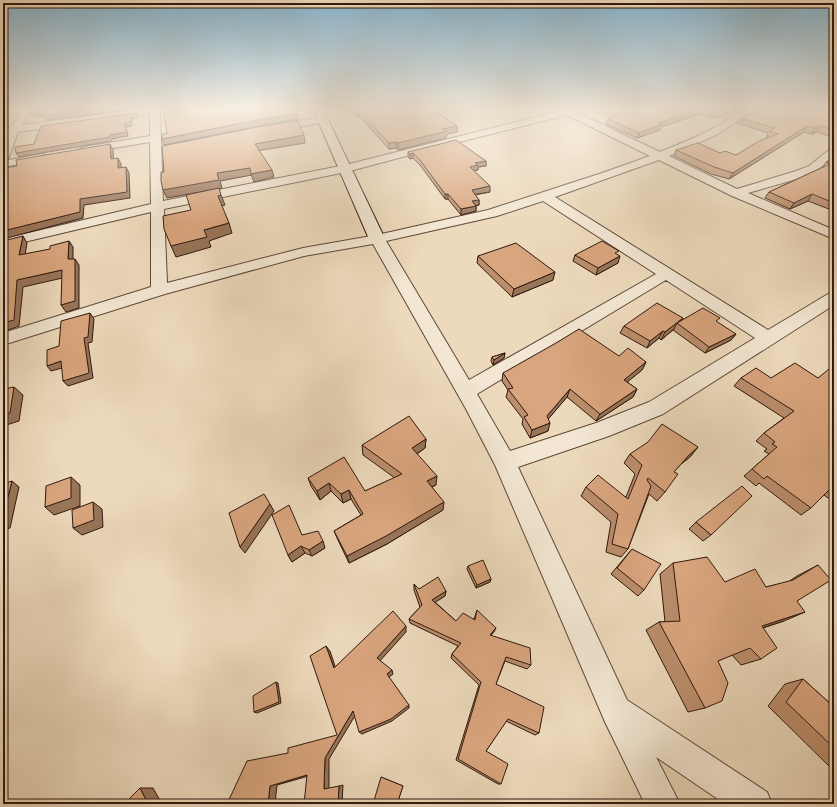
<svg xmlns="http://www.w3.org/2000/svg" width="837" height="807" font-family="'IM FELL Great Primer',serif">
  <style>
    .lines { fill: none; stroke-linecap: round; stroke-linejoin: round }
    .street-casing { stroke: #5e483a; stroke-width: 2 }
    .secondary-casing { stroke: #2f180f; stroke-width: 2 }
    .street { fill: #f3e7d3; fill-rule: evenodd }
    .secondary { fill: #f3e7d3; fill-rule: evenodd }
    .wall { fill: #bb8e6c; stroke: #2f180f }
    .shaded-wall { fill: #987458; stroke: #2f180f }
    .building { fill: #d9a57e; stroke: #2f180f }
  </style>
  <rect width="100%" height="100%" fill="#eddabc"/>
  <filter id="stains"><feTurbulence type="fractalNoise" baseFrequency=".005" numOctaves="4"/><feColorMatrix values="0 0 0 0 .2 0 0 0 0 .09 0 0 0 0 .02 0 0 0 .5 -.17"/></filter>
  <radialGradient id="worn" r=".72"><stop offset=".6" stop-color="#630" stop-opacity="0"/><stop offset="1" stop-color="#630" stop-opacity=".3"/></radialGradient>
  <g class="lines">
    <!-- street casing -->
    <g class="street-casing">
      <path id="street" d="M23,109H33L22,125L141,109H167L165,111L160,112L163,201L345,165L560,111V109H586L584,111L578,113L660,152C676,145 693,139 708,131C733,118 738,109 768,109L766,111L741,119L716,135L669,156L737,189L796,171L809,166L830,149L834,148V157L817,170L804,177L748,193L834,230V239L732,196L659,160L555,197L768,330L828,294L834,293V305L663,414L609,436L518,467L627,700L767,792L772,804H725L656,757L680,804H645L605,722L495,465L466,409L373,244L304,256L165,294L3,345V333L151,287V212L3,247V239L151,204L150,142L84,153L78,150L84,147L150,136V114L18,132L9,157L7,159L3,160V144L7,134H3V128L11,127ZM567,115L650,156L602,173L488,210L377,235L303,248L167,283L164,209L346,172L463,141ZM543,201L656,274L469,380L386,241L497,216ZM666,280L755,338L649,402L596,423L510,451L477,394Z
        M323,117L328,120L327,122L272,131L267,128L272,125Z
        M42,154L46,155L48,157L46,159L3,167V161Z"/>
    </g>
    <!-- secondary casing -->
    <g class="secondary-casing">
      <path id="secondary" d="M313,109H323L385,239L383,242L377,244L371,242L369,239Z"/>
    </g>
    <!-- street -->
    <use href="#street" class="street"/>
    <!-- secondary -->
    <use href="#secondary" class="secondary"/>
  </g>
  <!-- wall -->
  <path class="wall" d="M349,109H432L457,126V132L447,134L446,138L398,150L396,148L389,149L360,117H356Z
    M590,109H715L728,113L725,118L716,117L711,118L700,114L661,127L660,130L637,138L606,124L608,119L610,118Z
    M724,109H748L737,112Z
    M834,109V137L816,132L812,134L804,132L729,179L711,174L674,156L676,150L720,153L736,155L768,138L766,137L768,133L737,123L740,118Z
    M408,152L486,161V166L478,167V170L474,171L490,192L475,195L479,200V205L476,206V211L461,215L448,199H445L420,165L413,158L410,159L408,157Z
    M834,158V211L808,201L790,209L765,198L769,192L823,167L826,162Z
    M575,255H618V263L596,275L573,261Z
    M478,256L553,280L512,297L477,263Z
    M683,318L681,321L736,334L731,340L705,353L673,330L674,329L661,340L659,338L647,348L620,333L624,326Z
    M505,353L504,358L493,365L491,361L492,357Z
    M646,362L642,370L627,382L637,389L633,397L596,421L567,397L548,419V431L530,438L522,424L523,419L506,397L508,390L502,381L503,373Z
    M741,378H771L832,468L834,470V495L828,498L824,495L811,508L801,515L759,483L756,486L744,476L769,454L764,451L767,449L756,441L764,433L784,418L734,386Z
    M426,439L425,448L417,454L436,485L432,487L443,510L387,544L349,563L337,538L334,531L361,515L351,499L343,503L331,491L320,500L311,486L308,478L365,491L395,478L363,455L362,445Z
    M698,447L690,457L681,464L674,472L665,492L657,501L649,494L628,549L621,557L606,552L611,522L581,496L586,487L626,497L635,474L624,463L630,454Z
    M696,522L711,535L703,541L689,529Z
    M302,535L325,548L312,556L305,553L292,562L288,555Z
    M632,549L644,590L638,596L611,574Z
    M673,563L725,582L766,587L788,582L797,576L818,565L797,601L784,621L763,628L761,659L741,665L732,655L718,661L705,708L688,712L646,630L659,622H665L660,574Z
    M468,566L491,579L490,582L476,588L467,569Z
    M414,584L419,589L446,591L445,596L435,602L456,621L474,619L477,610L494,632L491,635L531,665L527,669L505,661L496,684L539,733L535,735L506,721L486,751L501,784H498L456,760L479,685L451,658L452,654L458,646L410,623L409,619L420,607L414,590Z
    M803,679L834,707V771L768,706L785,684Z"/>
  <!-- shaded-wall -->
  <path class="shaded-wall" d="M34,109L45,110L92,109H139L46,120L44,116L36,117L35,115H30L27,110Z
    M701,109H702L700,114L661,127L660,130L637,138L639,133L659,123Z
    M739,109H748L737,112Z
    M356,111H359L360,117H356Z
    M718,111L716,117L711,118L714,113Z
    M137,113L139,117L132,119V126L126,127L128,136L112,139V141L19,157L16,153L110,135L124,123L131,115Z
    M298,114L299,119L264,125L164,145L162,139L262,119Z
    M457,126V132L447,134L446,138L398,150V143L442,129Z
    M807,126L804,132L729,179L733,173Z
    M820,126L816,132L812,134L815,128Z
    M304,135L305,143L257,151L255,144Z
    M396,142V148L389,149V143Z
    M110,144L113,150L114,165L111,159Z
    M413,153V158L410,159V154Z
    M118,158L121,164V174L118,168Z
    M486,161V166L478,167V170L469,172L470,167L475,163Z
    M126,167L129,173L130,198L84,205L83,218L3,239V231L80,199Z
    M250,168L252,175L220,181L222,188L167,198L163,190L217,173Z
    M272,170L274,177L254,182L251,174Z
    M490,186V192L471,195L472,190Z
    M445,194H448V199H445Z
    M812,194L808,201L790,209L794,203Z
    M221,195L225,205L221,206L218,196Z
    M479,200V205L471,206L472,201Z
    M476,206V211L461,215V209Z
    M229,223L232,233L209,241L211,247L176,257L171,246L204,230Z
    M23,236L27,243L24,262L19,255Z
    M69,241L73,247V265L68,259Z
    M620,256L618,263L596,275L598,268Z
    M75,259L79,265V308L66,312L61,305Z
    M62,270L67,277L23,287L19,326L3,332V323L17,280Z
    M555,272L553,280L512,297L514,289Z
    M90,313L94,319L92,342L88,343L93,378L68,386L63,381L84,338Z
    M683,318L679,324L677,323L674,329L661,340L665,332Z
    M663,331L659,338L647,348L650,341Z
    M736,334L731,340L705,353L709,347Z
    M505,353L504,358L493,365L494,360Z
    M61,361L66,367L51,371L47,366Z
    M646,362L642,370L620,388L624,380Z
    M14,387L23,395L19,421L3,426V415Z
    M570,389L567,397L544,424L547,416Z
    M637,389L633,397L596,421L600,414Z
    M550,423L548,431L530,438L532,430Z
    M426,439L425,448L412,457V448Z
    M698,447L690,457L681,464L689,455Z
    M437,476L436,485L426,489L427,481Z
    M71,477L80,485V506L54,515L45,507Z
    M12,481L19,487L10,528L3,530V517Z
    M329,483L331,491L320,500L317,491Z
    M349,490L351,499L343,503L341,494Z
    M93,502L102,509L103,527L82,535L73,528Z
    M444,502L443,510L387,544L349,563L347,556Z
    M270,504L274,511L245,553L240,547Z
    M323,541L325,548L312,556L309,550Z
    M301,546L305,553L292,562L288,555Z
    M491,579L490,582L476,588L477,585Z
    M446,591L445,596L431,605L432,600Z
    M805,612L784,621L743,634L762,626Z
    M406,626V632L378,663L377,658Z
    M496,628L494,632L487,639L490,635Z
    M326,646L330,651L337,672L334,668Z
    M392,670L393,674L388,678L387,674Z
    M276,682L278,683L281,703L257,713L254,712Z
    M409,705V708L392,721L362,734L359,732Z
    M353,711L356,714L329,759V789H324L325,758Z
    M307,775H312L277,785L275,804H268L270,786Z
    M381,777L403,786L397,804Z
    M343,785L342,804H338L339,786Z
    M140,788H153L162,804H148Z"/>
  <!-- building -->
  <path class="building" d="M28,109H92L43,115L45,110L33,111L34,109L27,110Z
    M163,109H295L298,114L262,119L162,139V134H167Z
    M354,109H432L457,126L442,129L447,131L398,143L396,142L389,143L359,111H356Z
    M604,109H701L659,123L662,124L639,133L608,119L618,115Z
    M704,109H715L728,113L718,111L714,113Z
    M764,109H834V130L820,126L815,128L807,126L733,173L714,167L676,150L698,143L720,153L725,151L736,155L759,141L778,134L769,131L775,128L740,118Z
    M137,113L131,115L130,122L124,123L127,132L110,135V137L16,153L15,147L34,144L41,126Z
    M298,121L304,135L255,144L272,170L251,174L250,168L217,173L219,180L163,190L161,181V172H164L162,146L263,126Z
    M456,140L486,161L475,163L478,165L470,167L490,186L472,190L479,200L472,201L476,206L461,209L448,194H445L420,160L413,153L410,154L408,152Z
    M110,144L111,159L118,158V168L126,167L127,192L80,199V212L3,231V168L17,166L16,160Z
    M834,158V203L812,194L794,203L769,192L830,164L826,162Z
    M219,188L221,195L218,196L229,223L204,230L207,237L171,246L164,229L163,216L191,210L186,195Z
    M23,236L19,255L50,249V246L69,241L68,259H75V301L61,305L62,270L17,280L14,320L3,323V241Z
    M602,241L619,251L615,253L620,256L598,268L575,255Z
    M516,243L555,272L514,289L478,256Z
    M657,303L683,318L665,332L663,331L650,341L624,326Z
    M703,308L720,318L716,321L736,334L709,347L677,323Z
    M90,313L88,337L84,338L89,373L63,381L61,361L47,366V350L59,346L61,321Z
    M579,329L619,356L628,348L646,362L624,380L637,389L600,414L570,389L547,416L550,423L532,430L524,417L528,415L508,389L513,388L503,373L556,343Z
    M505,353L494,360L492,357Z
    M795,363L818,378L834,365V466L832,468L834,470V488L832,487L811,508L767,476L764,479L752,469L777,447L772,444L775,442L764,433L794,411L741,378L756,368L771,378Z
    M14,387L10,413L3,415V389Z
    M409,416L426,439L412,448L437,476L427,481L444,502L386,536L347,556L334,531L363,514L349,490L341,494L329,483L317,491L308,478L344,457L365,491L402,474L362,445Z
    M662,424L698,447L689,455L674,472L678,474L665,492L648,478L647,480L651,486L628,549L612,544L618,514L586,487L598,475L628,499L642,465L630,454L648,442Z
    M71,477V498L45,507L46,486Z
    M12,481L3,517V484Z
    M742,486L752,496L711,535L696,522Z
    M264,494L270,504L240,547L229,513Z
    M93,502L94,520L73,528L72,510Z
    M289,505L302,535L318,531L323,541L309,550L301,546L288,555L272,515Z
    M632,549L661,564L644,590L617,568Z
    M707,557L725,582L755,569L766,587L793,580L818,565L831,580L797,601L805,612L762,626L777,648L761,659L750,648L718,661L728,683L722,701L705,708L659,622L680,621L673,563Z
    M483,560L491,579L477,585L468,566Z
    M438,577L446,591L432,600L456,621L463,613L475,620L477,610L496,628L490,635L530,648L531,665L506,657L496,684L544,707L539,733L508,719L486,751L508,764L501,784L458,759L481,682L452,654L461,643L409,619L422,605L414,584L419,589Z
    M393,611L406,626L377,658L392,670L387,674L409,705L391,719L359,732L353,711L325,758L324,789L339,786L338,804H304L307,775L270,786L268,804H227L247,761L288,753V748L337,735L310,656L326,646L334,668Z
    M803,679L834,707V748L786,702Z
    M276,682L279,702L254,712L253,696Z
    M381,777L403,786L397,804H373Z
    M140,788L148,804H124Z"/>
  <!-- sky -->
  <linearGradient id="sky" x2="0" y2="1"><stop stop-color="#88b7d1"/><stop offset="0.49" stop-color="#f7eee1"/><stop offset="1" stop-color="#f7eee1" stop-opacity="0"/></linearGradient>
  <rect width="837" height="222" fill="url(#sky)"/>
  <!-- margin -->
  <rect width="837" height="807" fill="none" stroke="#eddabc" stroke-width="16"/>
  <rect x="4" y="4" width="829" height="799" fill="none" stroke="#2f180f" stroke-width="2"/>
  <rect x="8" y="8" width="821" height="791" fill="none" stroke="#2f180f"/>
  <rect width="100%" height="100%" filter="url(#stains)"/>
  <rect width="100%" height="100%" fill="url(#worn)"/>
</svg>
